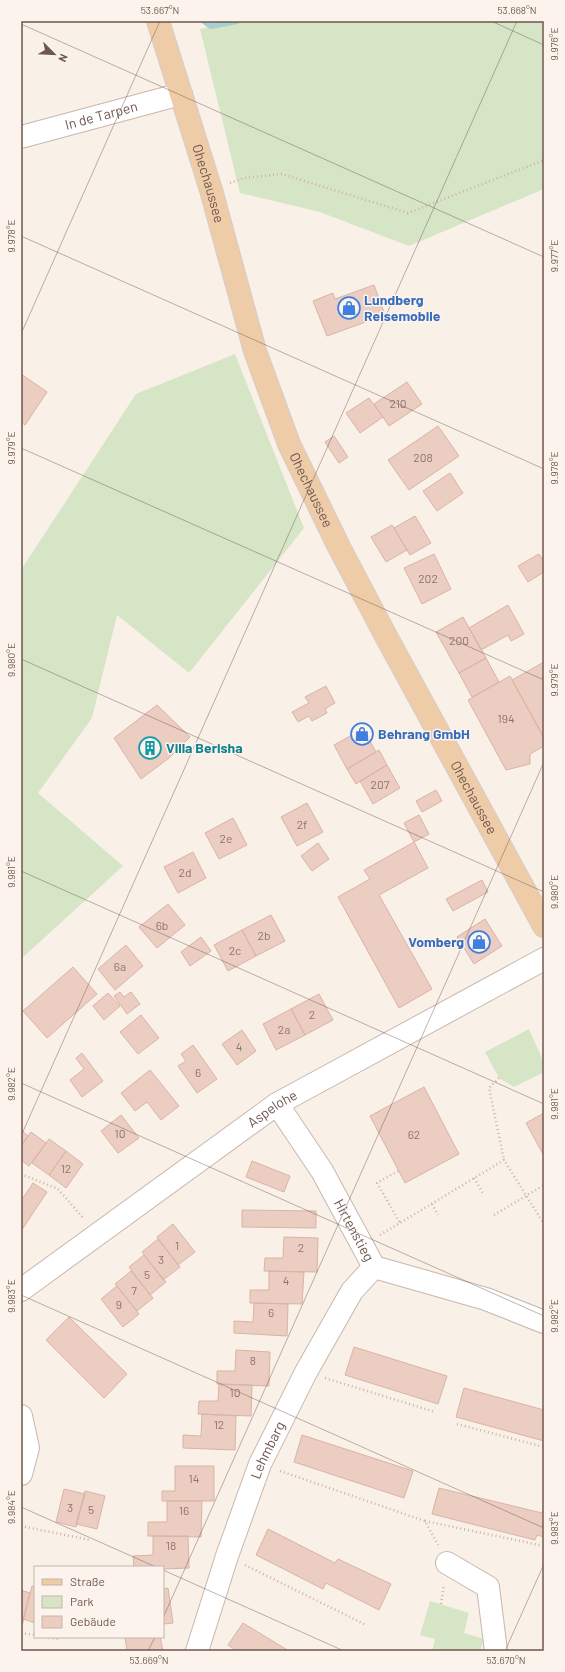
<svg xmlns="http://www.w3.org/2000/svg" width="565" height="1672" font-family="Barlow,sans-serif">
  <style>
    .green { fill: #d7e5c7 }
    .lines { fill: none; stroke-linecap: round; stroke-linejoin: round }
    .stream { stroke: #a5cfd0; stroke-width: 6 }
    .building { fill: #ebcdc2; stroke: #dbb3a5 }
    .minor-casing { stroke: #c9b7ae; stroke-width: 24 }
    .tertiary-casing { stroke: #c9b7ae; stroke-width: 24 }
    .primary-casing { stroke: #d4ccca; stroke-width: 24 }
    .path { stroke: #cfb1a5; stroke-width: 2.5; stroke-dasharray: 1 3; stroke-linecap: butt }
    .minor { stroke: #fff; stroke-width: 22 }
    .tertiary { stroke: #fff; stroke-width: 22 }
    .primary { stroke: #efcca8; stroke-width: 22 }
    .ticks { fill: none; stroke: #6f564f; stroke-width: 1; stroke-opacity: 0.45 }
    .labels { text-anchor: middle; stroke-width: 3; stroke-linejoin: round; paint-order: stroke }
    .number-label { font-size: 12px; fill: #8e746c }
    .street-label { font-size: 14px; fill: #6f564f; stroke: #fcf4ec }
    .shop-label { font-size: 14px; font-weight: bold; fill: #366cbe; stroke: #fcf4ec; text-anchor: start }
    .culture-label { font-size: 14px; font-weight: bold; fill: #0d838f; stroke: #fcf4ec; text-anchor: start }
    .neatline { fill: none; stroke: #6f564f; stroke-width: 1.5 }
    .ticks-label { font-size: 10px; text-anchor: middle; fill: #6f564f }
  </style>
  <rect width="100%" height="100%" fill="#f9f0e7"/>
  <!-- green -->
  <path class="green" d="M237,21H544V189L409,246L320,212L240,193L200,29Z
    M235,354L304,528L189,673L117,615L92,718L38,793L123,866L21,959V570L136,394Z
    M529,1029L544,1063V1072L514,1087L499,1078L485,1052Z
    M430,1601L469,1613L464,1633L484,1639L480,1651H432L435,1639L420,1635Z"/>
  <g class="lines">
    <!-- stream -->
    <path class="stream" d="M204,21L211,26L237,21"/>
  </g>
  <!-- building -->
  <path class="building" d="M374,285L385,315L327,336L313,301L333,293L335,299Z
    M21,374L47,392L25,425L21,422Z
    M407,382L422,404L389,426L374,404Z
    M369,398L383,417L360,433L346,413Z
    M438,426L459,456L409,490L388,460Z
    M334,436L348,457L339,463L325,442Z
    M450,473L463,493L437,511L423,491Z
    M415,516L431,543L410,555L394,528Z
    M392,525L407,550L386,562L371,537Z
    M434,554L451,589L422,604L404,568Z
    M539,554L544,562V572L528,582L518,566Z
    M508,605L524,634L511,641L508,635L481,650L469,628Z
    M463,617L486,658L459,673L436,632Z
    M486,658L499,682L472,697L459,673Z
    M544,662V738L512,680Z
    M510,676L544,738V746L530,754V764L506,770L468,700Z
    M326,686L335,703L325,709L327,713L312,721L309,716L298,722L292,712L309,703L305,697Z
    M157,705L190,737L169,758L141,779L114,738Z
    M363,729L376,752L347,769L334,745Z
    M379,750L387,765L356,784L347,769Z
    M387,765L400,788L373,804L360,781Z
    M436,790L442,801L422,812L416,801Z
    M307,803L323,832L297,846L281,817Z
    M419,815L429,834L414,842L404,823Z
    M233,818L247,845L219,859L205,833Z
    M414,842L428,868L379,895L432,989L399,1008L338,897L370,879L364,870Z
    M318,843L329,859L312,871L301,856Z
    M193,852L206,878L178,893L164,867Z
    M482,880L488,892L453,911L446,899Z
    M168,904L185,925L157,948L139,927Z
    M271,915L285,941L256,956L242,930Z
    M485,919L502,946L474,964L457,937Z
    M242,930L256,956L228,971L214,945Z
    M201,937L211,951L190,966L181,952Z
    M126,945L143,966L115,990L98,969Z
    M73,967L97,994L47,1038L23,1011Z
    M120,992L124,997L131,992L140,1004L127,1014L114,996Z
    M108,993L120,1006L104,1020L93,1006Z
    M319,994L333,1020L305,1035L291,1009Z
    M291,1009L305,1035L276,1050L263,1024Z
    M141,1015L159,1038L138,1054L120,1032Z
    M242,1030L256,1051L237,1065L222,1044Z
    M193,1045L217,1079L197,1093L178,1066L186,1061L181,1054Z
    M82,1053L103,1081L82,1097L70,1080L84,1069L76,1058Z
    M150,1070L179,1106L161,1120L147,1102L135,1111L121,1093Z
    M424,1087L459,1154L405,1183L370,1116Z
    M544,1113V1156L526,1123Z
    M121,1115L139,1138L118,1153L101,1131Z
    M21,1130L28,1136L21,1146Z
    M31,1132L46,1143L29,1166L21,1160V1146Z
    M49,1139L66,1151L49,1175L32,1163Z
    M66,1151L83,1164L66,1188L49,1175Z
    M252,1161L290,1176L284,1192L246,1177Z
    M33,1183L47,1192L21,1231V1201Z
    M242,1210L316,1211V1228L242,1227Z
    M173,1224L195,1252L178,1265L157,1237Z
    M284,1237L318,1238L317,1272L264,1271L265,1258H283Z
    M158,1239L180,1267L163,1280L142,1252Z
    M144,1255L166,1282L150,1295L129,1267Z
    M131,1271L153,1298L137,1311L115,1284Z
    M269,1271L304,1272L302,1304L250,1303V1290H269Z
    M117,1286L139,1314L123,1327L101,1299Z
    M254,1303L288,1304L287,1336L234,1333V1321L253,1322Z
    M69,1317L127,1374L104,1398L46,1340Z
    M354,1347L447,1376L438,1404L345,1375Z
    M236,1350L270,1352L269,1386L217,1384V1371H235Z
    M219,1384L252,1385L251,1416L198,1414L199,1401H218Z
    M464,1388L544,1410V1441L456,1417Z
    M202,1414L236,1416L235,1450L183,1448V1435L201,1436Z
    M302,1435L413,1471L404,1498L294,1462Z
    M175,1466H214V1501H162V1491H175Z
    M439,1488L542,1513L544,1507V1537L537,1535L535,1540L432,1514Z
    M64,1489L85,1494L76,1527L56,1522Z
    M85,1491L105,1496L97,1529L76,1524Z
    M167,1501H202L201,1537L148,1536V1522H167Z
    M268,1529L335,1563L338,1559L391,1584L379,1610L326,1583L323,1589L256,1555Z
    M153,1536H188L189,1568L163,1569V1567H134L133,1556L153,1555Z
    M32,1586L35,1587V1623L23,1619Z
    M168,1588L173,1623L163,1624V1589Z
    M21,1590L30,1593L22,1626H21Z
    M243,1623L289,1651H237L228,1645Z
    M125,1637H160L163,1651H127Z"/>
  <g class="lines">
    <!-- minor casing -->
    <g class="minor-casing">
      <g id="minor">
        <path id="s1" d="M277,1104L322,1171L374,1267L486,1299L544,1322"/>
        <path id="s2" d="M21,1290L277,1104L544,959"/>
        <path d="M21,1416L28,1448L21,1474"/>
        <path d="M447,1563L488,1587L496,1651"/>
        <path id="s3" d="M197,1651L227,1556L260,1464L306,1372L352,1291L374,1267"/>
      </g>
    </g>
    <!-- tertiary casing -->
    <g class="tertiary-casing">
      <g id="tertiary">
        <path id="s4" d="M21,137L181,94"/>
      </g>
    </g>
    <!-- primary casing -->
    <g class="primary-casing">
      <g id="primary">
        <path id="s5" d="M158,21L211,190L255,351L289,444L339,547L388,640L544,926"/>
      </g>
    </g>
    <!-- path -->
    <path class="path" d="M230,183L244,178L282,174L408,213L544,160
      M499,1078L489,1088L504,1160
      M398,1171L377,1183L400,1223
      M21,1174L58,1189L84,1219
      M474,1178L484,1195
      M432,1204L438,1215
      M494,1215L544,1185
      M380,1235L504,1160L544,1224
      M325,1378L435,1412
      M457,1424L544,1447
      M280,1471L425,1521L438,1545
      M425,1521L544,1546
      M21,1526L90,1540
      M245,1565L366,1625
      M441,1604L444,1585
      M21,1633L35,1635
      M45,1637L58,1639"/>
    <!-- minor -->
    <use href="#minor" class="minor"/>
    <!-- tertiary -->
    <use href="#tertiary" class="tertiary"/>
    <!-- primary -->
    <use href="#primary" class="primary"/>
  </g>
  <!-- ticks -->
  <path class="ticks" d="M491,21L544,45M21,24L544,257M21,236L544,469M21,334L160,21M21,448L544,680M21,659L544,892M21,871L544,1104M21,1083L544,1316M21,1136L517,21M21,1295L544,1528M21,1507L156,1567M163,1570L344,1651M163,1618L544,762M148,1651L155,1637M505,1651L544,1564"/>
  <!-- icons -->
  <defs>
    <g id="shop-ring" transform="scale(1.15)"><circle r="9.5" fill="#fcf4ec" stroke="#3f7fe0" stroke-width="1.5"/><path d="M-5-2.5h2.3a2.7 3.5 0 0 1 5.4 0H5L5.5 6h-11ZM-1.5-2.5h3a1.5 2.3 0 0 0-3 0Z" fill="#3f7fe0"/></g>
    <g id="building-ring" transform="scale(1.15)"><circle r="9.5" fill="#fcf4ec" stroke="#0f9aa8" stroke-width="1.5"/><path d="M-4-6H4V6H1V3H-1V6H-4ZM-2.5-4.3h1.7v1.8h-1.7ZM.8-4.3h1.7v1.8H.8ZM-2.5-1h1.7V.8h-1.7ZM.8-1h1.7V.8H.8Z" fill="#0f9aa8"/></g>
  </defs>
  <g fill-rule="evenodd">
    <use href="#shop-ring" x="349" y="308"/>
    <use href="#shop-ring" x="362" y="734"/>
    <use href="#building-ring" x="150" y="748"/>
    <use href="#shop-ring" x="479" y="942"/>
  </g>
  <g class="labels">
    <!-- number labels -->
    <g class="number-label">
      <text x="398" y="408">210</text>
      <text x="423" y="462">208</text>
      <text x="428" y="583">202</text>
      <text x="459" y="645">200</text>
      <text x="506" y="723">194</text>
      <text x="380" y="789">207</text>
      <text x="302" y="829">2f</text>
      <text x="226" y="843">2e</text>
      <text x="185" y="877">2d</text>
      <text x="162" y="930">6b</text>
      <text x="264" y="940">2b</text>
      <text x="235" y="955">2c</text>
      <text x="120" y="971">6a</text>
      <text x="312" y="1019">2</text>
      <text x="284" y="1034">2a</text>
      <text x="239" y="1051">4</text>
      <text x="198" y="1077">6</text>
      <text x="120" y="1138">10</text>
      <text x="414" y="1139">62</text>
      <text x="66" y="1173">12</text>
      <text x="177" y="1250">1</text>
      <text x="301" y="1252">2</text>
      <text x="161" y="1264">3</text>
      <text x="147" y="1279">5</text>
      <text x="286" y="1285">4</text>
      <text x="134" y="1295">7</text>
      <text x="119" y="1309">9</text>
      <text x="271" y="1317">6</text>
      <text x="253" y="1365">8</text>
      <text x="235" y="1397">10</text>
      <text x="219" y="1429">12</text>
      <text x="194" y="1483">14</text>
      <text x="70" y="1512">3</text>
      <text x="91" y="1514">5</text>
      <text x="184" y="1515">16</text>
      <text x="171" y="1550">18</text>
    </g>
    <!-- street labels -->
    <g class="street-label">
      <text dy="5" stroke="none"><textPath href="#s4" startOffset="83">In de Tarpen</textPath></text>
      <text dy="5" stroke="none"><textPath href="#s5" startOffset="170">Ohechaussee</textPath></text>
      <text dy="5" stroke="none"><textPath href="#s5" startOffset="494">Ohechaussee</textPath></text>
      <text dy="5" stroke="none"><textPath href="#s5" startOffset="842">Ohechaussee</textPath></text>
      <text dy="5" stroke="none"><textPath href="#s2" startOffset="310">Aspelohe</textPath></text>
      <text dy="5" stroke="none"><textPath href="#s1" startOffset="148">Hirtenstieg</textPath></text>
      <text dy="5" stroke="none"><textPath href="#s3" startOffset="213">Lehmbarg</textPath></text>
    </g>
    <!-- shop labels -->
    <g class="shop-label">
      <text x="364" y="305">Lundberg<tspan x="364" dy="16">Reisemobile</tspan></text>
      <text x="378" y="739">Behrang GmbH</text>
      <text x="464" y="947" text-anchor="end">Vomberg</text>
    </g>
    <!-- culture labels -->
    <g class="culture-label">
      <text x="166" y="753">Villa Berisha</text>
    </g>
  </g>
  <!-- border -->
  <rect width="565" height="1672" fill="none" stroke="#fcf4ec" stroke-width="44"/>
  <!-- legend -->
  <rect x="34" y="1566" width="130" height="72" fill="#fcf4ec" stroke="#c4b5ad"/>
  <rect x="42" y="1579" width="20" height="6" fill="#efcca8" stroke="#c4b5ad"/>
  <text x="70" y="1586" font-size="12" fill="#6f564f">Straße</text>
  <rect x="42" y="1596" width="20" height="12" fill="#d7e5c7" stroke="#c4b5ad"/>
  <text x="70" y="1606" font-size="12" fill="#6f564f">Park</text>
  <rect x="42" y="1616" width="20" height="12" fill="#ebcdc2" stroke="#c4b5ad"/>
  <text x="70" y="1626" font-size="12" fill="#6f564f">Gebäude</text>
  <!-- north arrow -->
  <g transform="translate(54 54) rotate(114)" stroke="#fcf4ec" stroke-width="3" paint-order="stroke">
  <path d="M0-3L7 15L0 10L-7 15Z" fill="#6f564f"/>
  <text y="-6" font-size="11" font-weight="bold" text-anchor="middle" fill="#6f564f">N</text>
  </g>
  <rect x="22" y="22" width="521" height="1628" class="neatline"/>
  <g class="ticks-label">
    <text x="160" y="14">53.667°N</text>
    <text x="517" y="14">53.668°N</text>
    <text transform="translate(554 44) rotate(-90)" y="4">9.976°E</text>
    <text transform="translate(11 236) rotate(-90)" y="4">9.978°E</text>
    <text transform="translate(554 256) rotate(-90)" y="4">9.977°E</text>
    <text transform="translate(11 448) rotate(-90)" y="4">9.979°E</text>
    <text transform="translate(554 468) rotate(-90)" y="4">9.978°E</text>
    <text transform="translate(11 660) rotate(-90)" y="4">9.980°E</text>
    <text transform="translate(554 680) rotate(-90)" y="4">9.979°E</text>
    <text transform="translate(11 872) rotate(-90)" y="4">9.981°E</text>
    <text transform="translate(554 892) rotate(-90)" y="4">9.980°E</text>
    <text transform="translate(11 1084) rotate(-90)" y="4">9.982°E</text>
    <text transform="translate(554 1104) rotate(-90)" y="4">9.981°E</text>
    <text transform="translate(11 1296) rotate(-90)" y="4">9.983°E</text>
    <text transform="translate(554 1316) rotate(-90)" y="4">9.982°E</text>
    <text transform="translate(11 1507) rotate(-90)" y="4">9.984°E</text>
    <text transform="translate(554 1528) rotate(-90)" y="4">9.983°E</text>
    <text x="149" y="1664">53.669°N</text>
    <text x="506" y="1664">53.670°N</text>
  </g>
</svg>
